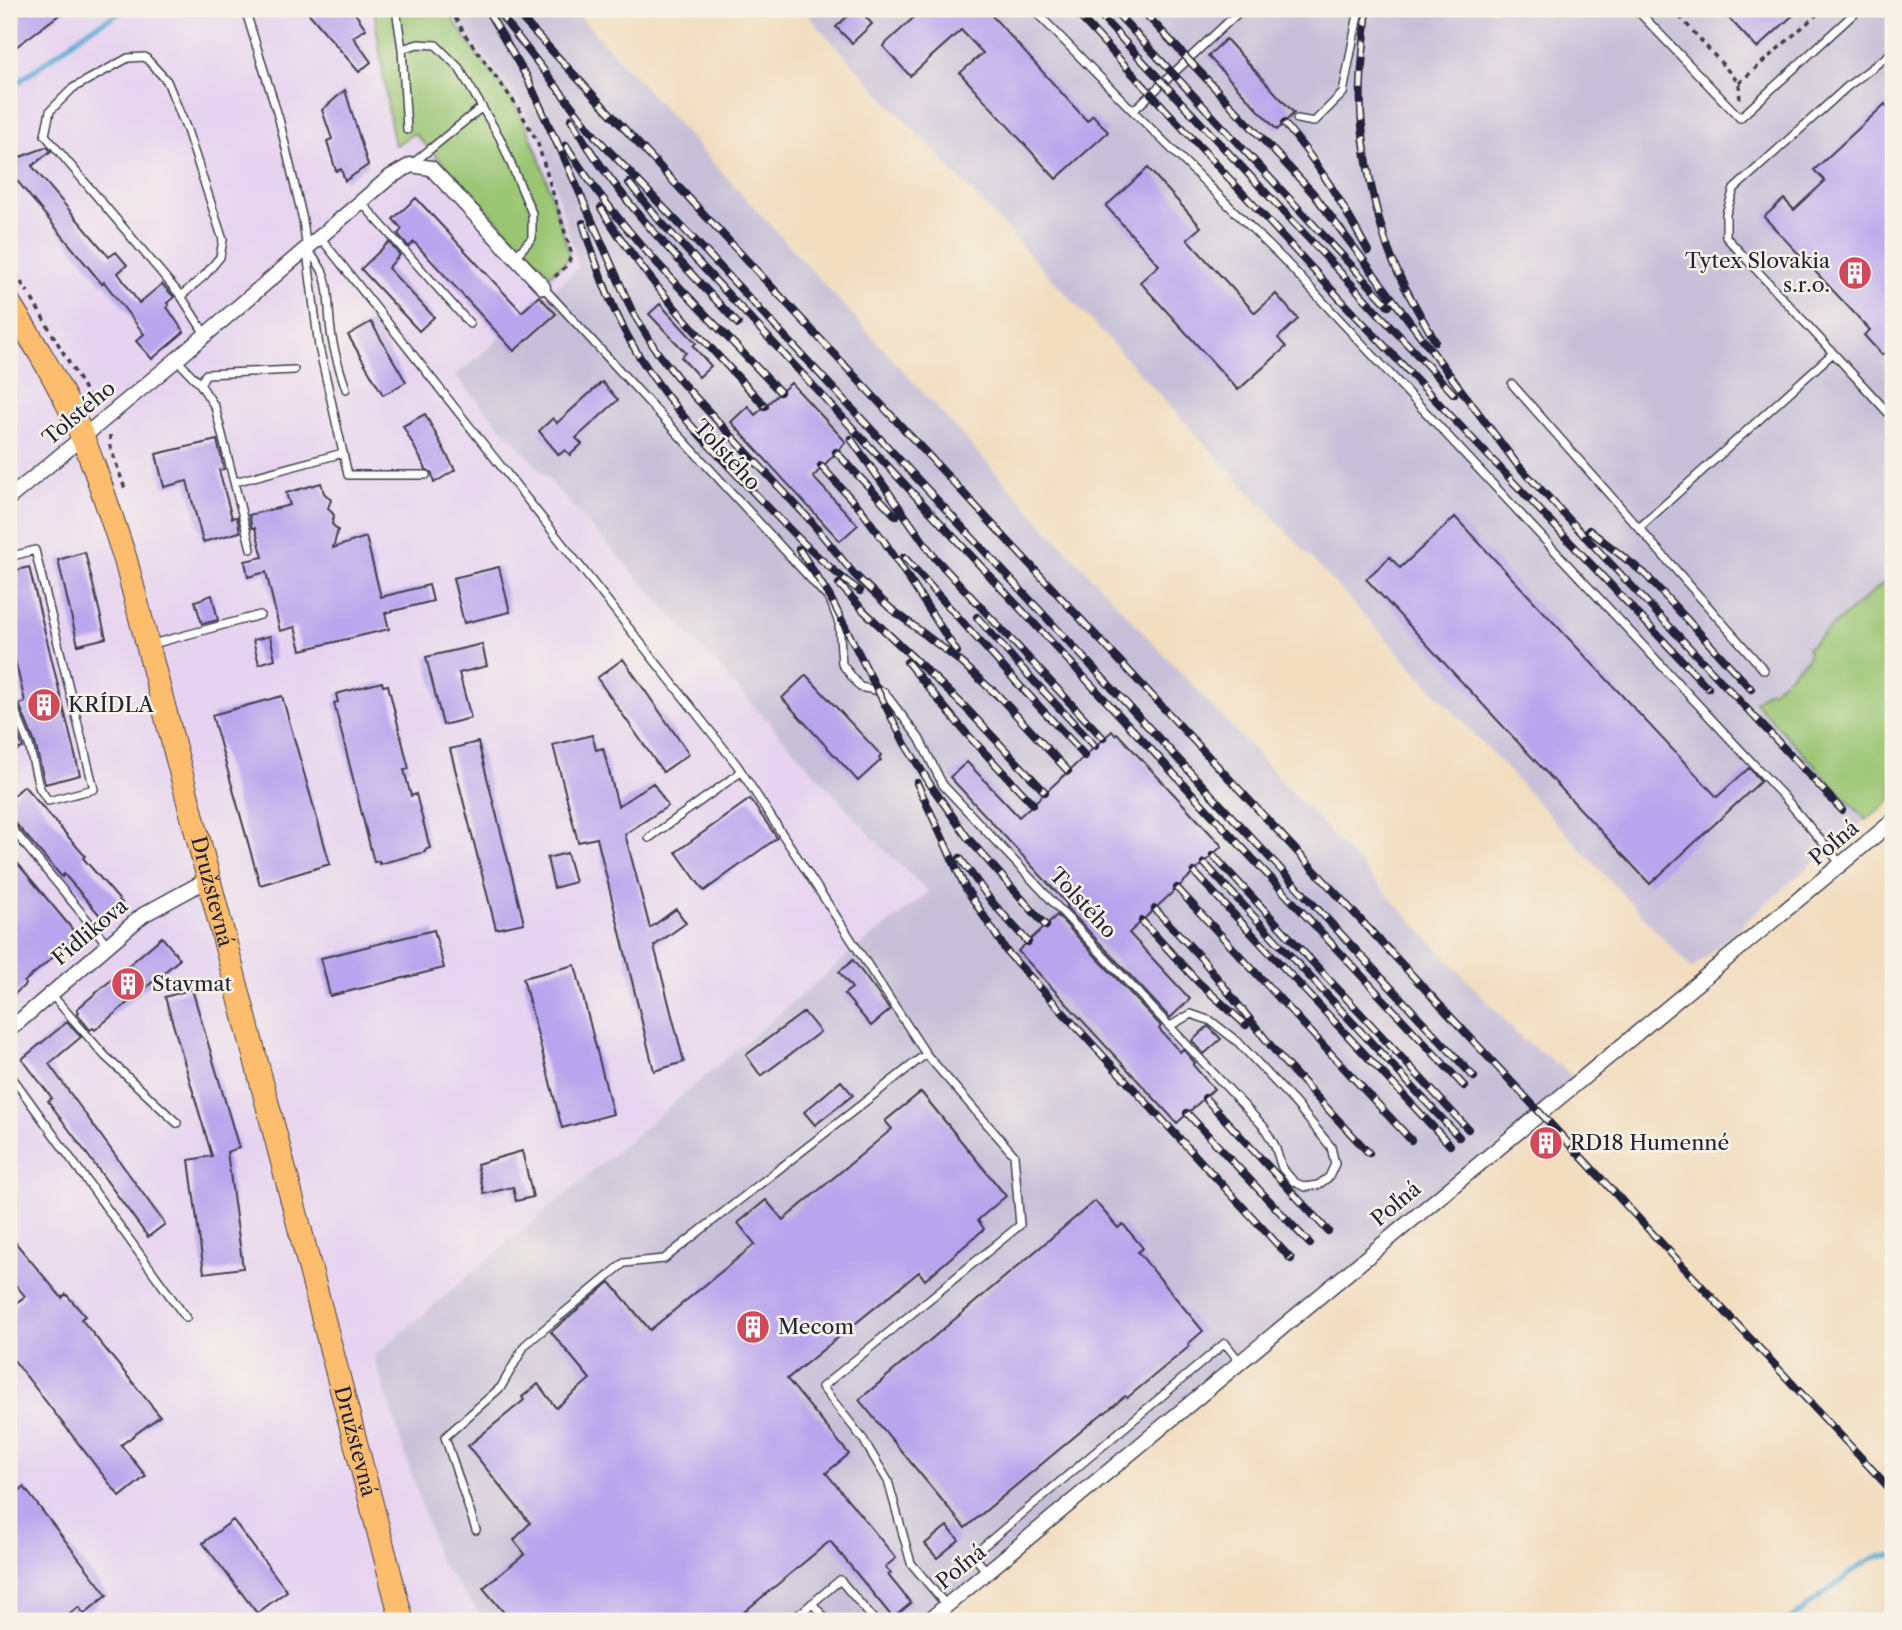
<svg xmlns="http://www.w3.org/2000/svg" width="1902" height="1630" font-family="'Libre Caslon Text',serif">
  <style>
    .built { fill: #e6d3f0 }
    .industrial { fill: #c8c0d8 }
    .green { fill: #9ac572; stroke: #5e7456; stroke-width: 2 }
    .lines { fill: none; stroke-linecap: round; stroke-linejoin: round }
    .stream { stroke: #5ca9d5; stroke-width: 5 }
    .building { fill: #b9a5ed }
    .service-casing { stroke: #413e4f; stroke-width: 10 }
    .minor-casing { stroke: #413e4f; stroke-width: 17 }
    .primary-casing { stroke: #413e4f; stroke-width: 25 }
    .path { stroke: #413e4f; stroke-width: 3.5; stroke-dasharray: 5 5; stroke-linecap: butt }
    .service { stroke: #fff; stroke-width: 7 }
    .minor { stroke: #fff; stroke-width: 14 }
    .primary { stroke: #fcbd6e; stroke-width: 23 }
    .rail-casing { stroke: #22223b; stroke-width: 8 }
    .rail { stroke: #f7f3e8; stroke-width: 5; stroke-dasharray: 16; stroke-linecap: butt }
    .labels { text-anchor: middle; stroke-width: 5; stroke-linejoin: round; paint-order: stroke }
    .poi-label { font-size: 21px; fill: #22223b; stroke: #f7f3e8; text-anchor: start }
    .street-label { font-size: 21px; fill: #22223b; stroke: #f7f3e8 }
  </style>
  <rect width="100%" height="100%" fill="#f7f3e8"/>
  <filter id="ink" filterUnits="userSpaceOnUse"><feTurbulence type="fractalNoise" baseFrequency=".0143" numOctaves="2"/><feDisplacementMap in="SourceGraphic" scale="14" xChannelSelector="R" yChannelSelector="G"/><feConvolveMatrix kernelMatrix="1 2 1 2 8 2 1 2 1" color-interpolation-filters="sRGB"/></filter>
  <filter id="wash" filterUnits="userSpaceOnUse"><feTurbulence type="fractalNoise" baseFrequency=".00686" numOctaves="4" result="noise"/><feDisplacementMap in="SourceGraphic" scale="28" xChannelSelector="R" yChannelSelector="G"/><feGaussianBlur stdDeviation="1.57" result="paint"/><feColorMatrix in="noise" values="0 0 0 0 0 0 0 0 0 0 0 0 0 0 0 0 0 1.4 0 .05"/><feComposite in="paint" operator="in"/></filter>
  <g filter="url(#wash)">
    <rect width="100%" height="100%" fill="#f2ddbf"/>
    <!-- built -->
    <path class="built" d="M9,9H452L462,30L512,89L542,142L579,267L455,376L887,853L929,892L857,948L542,1215L439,1561L485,1621H9Z"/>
    <!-- industrial -->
    <path class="industrial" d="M452,9H573L1062,545L1523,1040L1566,1070L1576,1081L938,1621H485L439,1561L374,1356L857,948L929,892L887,853L455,376L498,340L579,267L542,142L512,89L462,30Z
      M802,9H1893V575L1808,648L1809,652L1807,659L1756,702L1866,820L1810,865L1692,969Z"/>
    <!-- green -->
    <path class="green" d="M374,9H448C465,46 498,74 518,110C542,154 554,205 569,252L567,260L550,275L414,133L395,146L389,115Z
      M1893,575V799L1866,820L1755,702L1766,692L1773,690L1807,659L1809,652L1807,648Z"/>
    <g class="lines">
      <!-- stream -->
      <path class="stream" d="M9,89L90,29L127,9
        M1788,1621L1864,1563L1876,1557L1893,1555"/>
    </g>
    <g id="blocks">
      <!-- building -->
      <path class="building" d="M9,9H67L9,52Z
        M305,9H352L366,29L353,37L371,62L359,72Z
        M855,9H859L872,24L852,43L836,27Z
        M923,9H986L1087,121L1093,115L1108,132L1056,179L960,73L983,53L961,30L910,76L883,46Z
        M1740,9H1800L1757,48L1729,18Z
        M1226,39L1294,113L1277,130L1208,56Z
        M345,90L368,165L345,181L341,169L336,171L327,141L332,139L322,110Z
        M1885,104L1893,113V345L1882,355L1864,335L1870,330L1764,217L1784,199L1794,210L1825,181L1814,170Z
        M47,147L51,151L32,166L109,257L116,252L127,265L118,273L139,303L162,284L174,297L167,303L169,305L167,307L184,332L152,359L136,341L144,334L104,282L102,284L9,171V164L15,159Z
        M1148,168L1201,227L1187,239L1255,313L1276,294L1298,319L1278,338L1286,347L1238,390L1140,282L1159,265L1106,206Z
        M416,198L522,312L539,296L556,314L514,351L414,242L409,247L398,234L402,229L393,219Z
        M389,242L400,255L388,268L434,317L419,331L361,269Z
        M660,304L696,343L693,346L711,366L699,377L681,357L686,353L649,314Z
        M371,322L406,382L383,395L348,335Z
        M602,382L618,400L576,438L582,444L570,455L565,450L559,455L539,431L553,418L557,423Z
        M791,383L846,442L813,477L858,525L840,541L731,422L748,406L755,415Z
        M425,414L455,470L434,483L432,473L426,469L403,426Z
        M217,440L224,469L219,470L232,518L237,517L240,532L203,542L187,481L164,487L156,454Z
        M321,483L324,493L331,500L328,508L334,515L332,524L338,530L333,548L366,537L381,597L429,585L433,601L385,613L389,629L301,650L295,627L280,631L266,572L248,577L245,561L263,557L255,528H252L249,515L290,505L286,493Z
        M1455,517L1717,797L1749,768L1761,781L1650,884L1366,579L1390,557L1400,568Z
        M85,552L106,638L78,645L58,560Z
        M29,567L80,775L45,784L35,743L19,704L25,702L9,634V572Z
        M499,567L510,612L464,623L453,578Z
        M212,595L218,620L202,624L195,601Z
        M270,636L275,659L259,664L253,640Z
        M482,644L487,666L459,673L471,718L443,725L426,657Z
        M623,659L689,754L663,772L597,678Z
        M806,675L881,755L879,758L881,760L858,781L782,698Z
        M382,682L383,686L388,685L409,769L404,770L411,796L416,794L430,848L425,850V852L379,864V861L374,862L334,703L338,702L336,694Z
        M282,696L330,864L260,885L212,715Z
        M9,712L23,748L9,753Z
        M1112,731L1115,735L1117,733L1222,846L1129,933L1190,999L1170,1018L1066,907L1068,905L950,777L967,762L1019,817Z
        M592,735L596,750L603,748L618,806L653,783L668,806L625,834L650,928L676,909L686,923L654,946L684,1062L654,1071L597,838L578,842L553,745Z
        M478,742L524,923L496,929L450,749Z
        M24,786L85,856L83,858L122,903L104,920L64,874L62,877L9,816V800Z
        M750,799L777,838L704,891L676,852Z
        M9,853L78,936L24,982L26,984L9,999Z
        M567,853L575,882L554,888L547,858Z
        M1057,915L1161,1026L1159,1029L1180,1052L1183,1049L1195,1063L1193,1065L1214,1089L1177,1123L1018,951Z
        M434,930L444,968L330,996L321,958Z
        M162,937L180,959L95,1030L93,1028L90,1030L77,1014L79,1012L77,1009Z
        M853,960L890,1010L871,1026L844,994L852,988L839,972Z
        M575,965L613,1114L562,1128L523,978Z
        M192,989L239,1148L227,1152L243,1268L204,1273L189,1160L212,1156L165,997Z
        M804,1012L820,1032L761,1076L746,1055Z
        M67,1022L81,1037L49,1064L165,1224L148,1237L48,1101L52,1098L22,1059Z
        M1208,1026L1221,1039L1204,1054L1192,1041Z
        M841,1081L853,1095L815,1125L804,1112Z
        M921,1092L1006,1196L978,1220L984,1229L925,1280L919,1272L787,1379L849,1454L826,1473L896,1558L885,1567L891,1573L888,1575L911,1603L893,1618L830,1541L733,1621H511L483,1588L525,1554L514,1540L530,1523L468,1446L524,1400L522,1397L538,1384L556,1408L590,1379L551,1332L610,1282L650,1330L755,1244L738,1223L766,1200L783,1220L892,1129L885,1121Z
        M522,1151L533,1197L516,1201L513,1187L484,1194L477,1164Z
        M1095,1201L1118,1228L1123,1224L1143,1248L1138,1252L1203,1331L1188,1344L1190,1346L1127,1398L1125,1396L1105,1413L1104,1412L965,1528L859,1400Z
        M9,1235L62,1298L66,1294L85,1316L81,1319L160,1416L121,1445L146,1476L120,1497L9,1354V1309L25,1296L9,1277Z
        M24,1487L107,1595L84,1614L79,1607L61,1621H9V1499Z
        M233,1520L287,1591L257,1613L203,1543Z
        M947,1526L959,1540L937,1558L925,1544Z"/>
    </g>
  </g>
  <g filter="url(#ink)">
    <use href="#blocks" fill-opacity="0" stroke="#413e4f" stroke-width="2"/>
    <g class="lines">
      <!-- service casing -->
      <g class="service-casing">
        <path id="service" d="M396,9L402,49
          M1033,9L1133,111
          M1242,9L1133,111L1284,260L1785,798L1841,864
          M1636,9L1740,118L1859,9
          M1893,52L1848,86L1734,189L1726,214V237L1893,418
          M1297,119L1314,122L1343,93L1359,9
          M407,130L402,49L418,44L436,45L459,68L500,138L532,213V238L515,257
          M412,164L482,107
          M361,202L470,324
          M320,237L737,765L926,1054L1014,1155L1020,1225L822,1387L863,1439L888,1481L911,1563L946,1605
          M306,250C334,275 326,296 331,331C333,351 340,370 346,389
          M543,287L830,600L839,623L842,664L860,687L884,692L919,738L943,785L1264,1127L1275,1146L1282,1168L1294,1182L1305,1187L1318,1185L1329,1177L1335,1164L1331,1147L1296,1104L1238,1042L1211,1021L1191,1014L1170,1026
          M181,296L205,275L220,257L223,240L187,130L167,81L145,57L128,58L73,88L50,111L45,135L181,296L205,334
          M177,360L200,384L215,407L251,549
          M200,384L206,374L294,370
          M1512,384L1764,670
          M343,453L348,475H426
          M235,482L343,453L319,347L303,220L279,119L245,9
          M1640,527L1833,353
          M9,557L35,550L94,789L48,801L39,787L29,745L9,696
          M149,645L260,615
          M9,825L107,944
          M649,838L741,772
          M51,994L105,1056L177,1123
          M9,1073L186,1318
          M476,1530L445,1437L501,1387L525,1345L624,1263L664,1259L926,1054
          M987,1572L973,1555L1225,1343L1240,1362
          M812,1603L827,1621
          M791,1621L840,1580L875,1621"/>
      </g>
      <!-- minor casing -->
      <g class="minor-casing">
        <path id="minor" d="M9,498L176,360L390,177L411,165L431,168L543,287
          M9,1030L143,915L207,880
          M928,1621L1893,821"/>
      </g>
      <!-- primary casing -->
      <g class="primary-casing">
        <g id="primary">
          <path id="s1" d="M9,303C31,338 53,373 71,411C93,458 108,508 125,558L402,1621"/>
        </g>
      </g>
      <!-- path -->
      <path class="path" d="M450,9L466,36L517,106L537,141L571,252C571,265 561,271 552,279
        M1673,9L1739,83L1740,102
        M1739,83L1822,10
        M9,266L28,292
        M32,299L92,402L100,406
        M110,435V446L125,489L122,490
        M9,516L12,520"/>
      <!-- service -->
      <use href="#service" class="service"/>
      <!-- minor -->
      <use href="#minor" class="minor"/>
      <!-- primary -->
      <use href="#primary" class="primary"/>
      <!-- rail casing -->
      <g class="rail-casing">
        <path id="rail" d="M496,9L595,136L709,255L1474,1077
          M513,9L1893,1492
          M1073,9L1343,302L1708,688
          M1094,9L1454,394
          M1113,9L1389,306
          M1141,9L1313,193L1516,463L1842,810
          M1367,9C1364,47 1358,88 1362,126C1366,163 1373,201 1384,236C1394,272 1417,309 1435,341
          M490,15L529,81
          M525,73L558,146
          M571,119C615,196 678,259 738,324
          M1284,123C1320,165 1342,203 1368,251
          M555,137L632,311L657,352L682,383L809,519L854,574L890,608L961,662L999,697
          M566,145C620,234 709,316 780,392
          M629,183L659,220L1464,1086
          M601,208C646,282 706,343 765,406
          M583,223C597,270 614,317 641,359C673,410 717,454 758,497C790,530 822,564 860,591
          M851,439L935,558L1103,738
          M836,452L896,516
          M821,466L864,513
          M859,507L884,541L957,652
          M1589,530L1645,574L1751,689
          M799,549L830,597L905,744L930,784L967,837L1046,926
          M904,557L1029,696
          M839,584L864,611L965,707L1045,792
          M977,617L1017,663L1095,746
          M907,662L966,733L1033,804
          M1023,689L1085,756
          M993,690L1068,771
          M917,783L965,887L1007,952L1291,1259
          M1213,855L1468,1129
          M960,858L991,901L1028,942
          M1204,863L1459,1137
          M1194,872L1450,1145
          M1177,888L1411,1140
          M1155,909L1202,959L1283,1061L1369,1153
          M1142,921L1198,982L1246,1025
          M1205,1098L1328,1231
          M1187,1113L1310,1244"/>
      </g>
      <!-- rail -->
      <use href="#rail" class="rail"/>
    </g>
  </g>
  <!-- icons -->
  <defs>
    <g id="building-disc" transform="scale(1.75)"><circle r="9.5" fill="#d1495b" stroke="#f7f3e8"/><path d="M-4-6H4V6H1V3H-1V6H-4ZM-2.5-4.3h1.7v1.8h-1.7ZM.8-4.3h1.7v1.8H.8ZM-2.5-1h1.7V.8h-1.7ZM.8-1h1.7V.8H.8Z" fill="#fff"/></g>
  </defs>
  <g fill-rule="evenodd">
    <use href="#building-disc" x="1855" y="273"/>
    <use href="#building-disc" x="44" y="705"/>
    <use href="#building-disc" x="128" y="984"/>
    <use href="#building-disc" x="1546" y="1143"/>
    <use href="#building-disc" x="753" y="1327"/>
  </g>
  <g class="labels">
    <!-- poi labels -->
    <g class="poi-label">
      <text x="1830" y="268" text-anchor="end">Tytex Slovakia<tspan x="1830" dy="24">s.r.o.</tspan></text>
      <text x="68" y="712">KRÍDLA</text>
      <text x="152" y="991">Stavmat</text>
      <text x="1570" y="1150">RD18 Humenné</text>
      <text x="778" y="1334">Mecom</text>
    </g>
    <!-- street labels -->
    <g class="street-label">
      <text transform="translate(79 413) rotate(-40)" y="7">Tolstého</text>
      <text transform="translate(727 455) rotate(47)" y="7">Tolstého</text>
      <text transform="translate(1834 843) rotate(-40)" y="7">Poľná</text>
      <text dy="7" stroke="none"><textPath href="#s1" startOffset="626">Družstevná</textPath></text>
      <text transform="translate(1083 903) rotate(47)" y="7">Tolstého</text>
      <text transform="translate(90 932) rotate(-40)" y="7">Fidlikova</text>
      <text transform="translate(1396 1204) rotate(-40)" y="7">Poľná</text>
      <text dy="7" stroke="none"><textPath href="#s1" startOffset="1194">Družstevná</textPath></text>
      <text transform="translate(961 1567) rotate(-39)" y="7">Poľná</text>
    </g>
  </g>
  <!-- margin -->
  <rect width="1902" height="1630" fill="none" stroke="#f7f3e8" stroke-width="35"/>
</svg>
